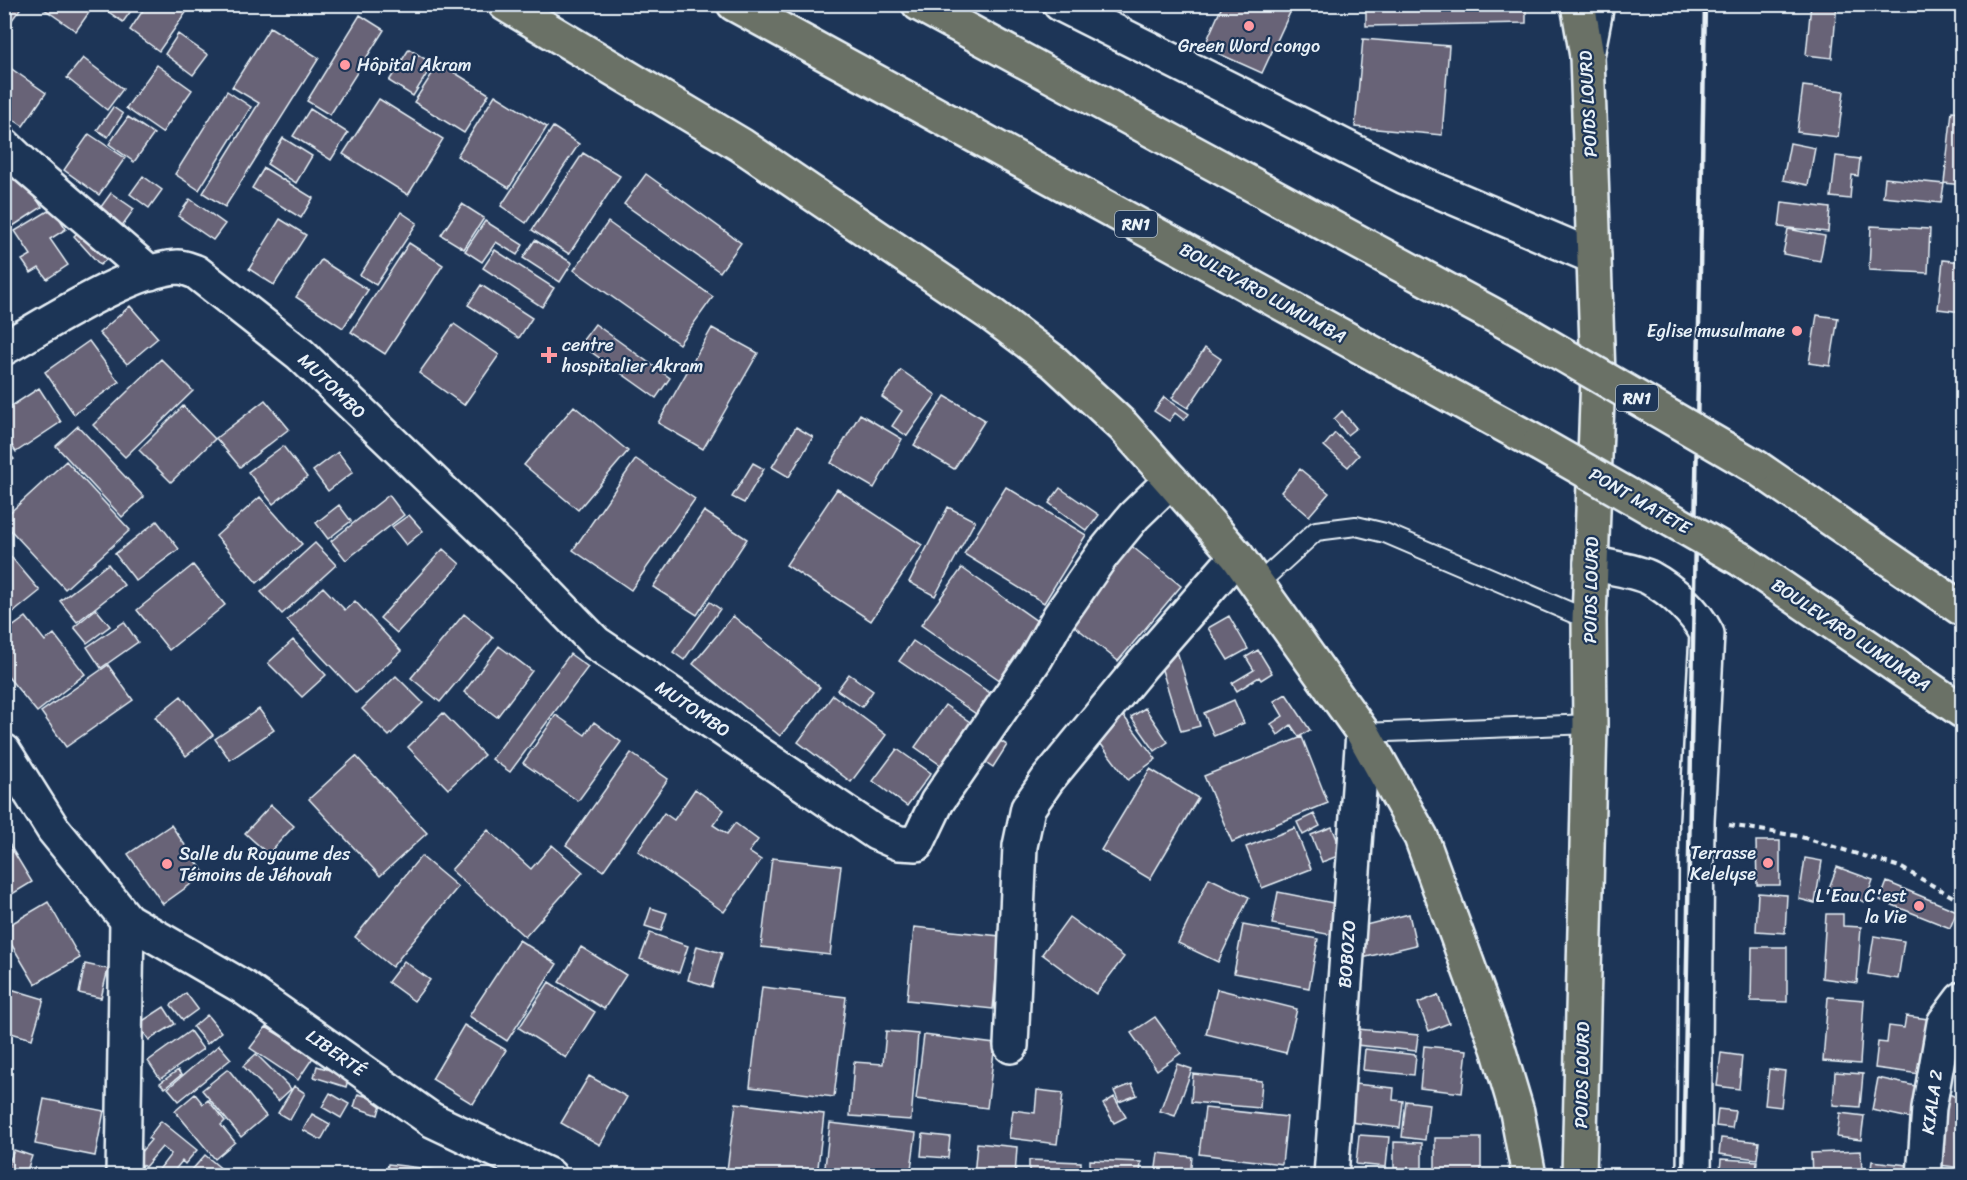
<svg xmlns="http://www.w3.org/2000/svg" width="1967" height="1180" font-family="Sriracha,sans-serif">
  <style>
    .building { fill: #686377; stroke: #e8f1f8; stroke-width: 1.5 }
    .lines { fill: none; stroke-linecap: round; stroke-linejoin: round }
    .service-casing { stroke: #e8f1f8; stroke-width: 22 }
    .minor-casing { stroke: #e8f1f8; stroke-width: 38 }
    .tertiary-casing { stroke: #e8f1f8; stroke-width: 38 }
    .primary-casing { stroke: #e8f1f8; stroke-width: 38 }
    .trunk-casing { stroke: #e8f1f8; stroke-width: 38 }
    .path { stroke: #e8f1f8; stroke-width: 4; stroke-dasharray: 6 4.5; stroke-linecap: butt }
    .service { stroke: #1d3557; stroke-width: 18 }
    .minor { stroke: #1d3557; stroke-width: 33 }
    .tertiary { stroke: #1d3557; stroke-width: 33 }
    .primary { stroke: #6a7166; stroke-width: 33 }
    .trunk { stroke: #6a7166; stroke-width: 33 }
    .rail { stroke: #e8f1f8; stroke-width: 4.5 }
    .trunk-bridge-casing { stroke: #e8f1f8; stroke-width: 38; stroke-linecap: butt }
    .trunk-bridge { stroke: #6a7166; stroke-width: 33 }
    .poi-dot { fill: #ff9aa2; stroke: #1d3557; stroke-width: 2 }
    .labels { text-anchor: middle; stroke-width: 4.5; stroke-linejoin: round; paint-order: stroke }
    .shield { fill: #1d3557; stroke: #abb9c8; stroke-width: 1.5 }
    .shield-label { font-size: 16px; font-weight: bold; fill: #e8f1f8 }
    .poi-label { font-size: 18px; fill: #e8f1f8; stroke: #1d3557; text-anchor: start }
    .street-label { font-size: 18px; fill: #e8f1f8; stroke: #1d3557 }
  </style>
  <rect width="100%" height="100%" fill="#1d3557"/>
  <filter id="ink" filterUnits="userSpaceOnUse"><feTurbulence type="fractalNoise" baseFrequency=".0167" numOctaves="2"/><feDisplacementMap in="SourceGraphic" scale="12" xChannelSelector="R" yChannelSelector="G"/><feConvolveMatrix kernelMatrix="1 2 1 2 8 2 1 2 1" color-interpolation-filters="sRGB"/></filter>
  <g filter="url(#ink)">
    <!-- building -->
    <path class="building" d="M4,4H14L20,9L4,31Z
      M37,4H95L76,31Z
      M105,4H136L123,22L103,8Z
      M147,4H192L159,51L130,30Z
      M1223,4H1294L1262,73L1204,47Z
      M1366,4H1526V23L1366,26Z
      M1811,4H1837L1832,58L1806,55Z
      M360,15L384,30L330,115L307,101Z
      M270,27L319,58L225,207L203,193L259,103L232,87Z
      M178,34L208,55L193,75L165,54Z
      M1363,39L1449,46L1442,135L1355,127Z
      M409,49L433,64L413,96L389,81Z
      M83,58L123,89L107,110L67,78Z
      M439,63L489,94L464,133L414,102Z
      M6,65L46,93L23,126L4,113V68Z
      M157,65L192,90L162,133L126,108Z
      M1803,86L1844,91L1838,137L1797,132Z
      M227,91L251,107L199,190L175,174Z
      M495,95L547,127L509,188L457,156Z
      M379,99L443,139L408,195L343,154Z
      M113,107L123,114L108,137L97,130Z
      M310,109L348,133L331,160L293,136Z
      M1952,111L1962,112V185L1944,183Z
      M128,117L154,134L134,162L109,144Z
      M553,127L579,144L526,223L501,206Z
      M89,134L125,158L99,195L64,170Z
      M283,138L312,156L296,183L267,164Z
      M1790,143L1815,148L1808,185L1783,180Z
      M583,153L620,176L569,254L532,230Z
      M1836,156L1860,159L1858,176L1852,175L1850,199L1831,197Z
      M264,168L313,198L301,218L252,188Z
      M20,174L42,207L4,232V184Z
      M646,174L741,243L720,272L624,204Z
      M143,176L162,190L149,208L130,194Z
      M1885,178L1944,184L1941,203L1883,197Z
      M111,193L134,209L121,227L98,211Z
      M190,199L225,224L213,240L178,216Z
      M1782,202L1830,208L1828,232L1779,227Z
      M462,204L484,218L464,249L441,235Z
      M53,208L66,229L50,239L68,265L47,279L39,268L31,273L22,260L31,255L15,231Z
      M401,212L417,223L376,285L360,275Z
      M280,219L306,235L274,285L249,269Z
      M485,221L523,245L517,255L496,242L482,262L465,251Z
      M608,222L713,297L679,344L574,270Z
      M86,225L112,255L100,265L74,236Z
      M1871,226L1930,229L1928,273L1869,270Z
      M1788,229L1825,236L1820,261L1783,254Z
      M535,240L572,263L560,282L523,258Z
      M409,243L443,265L385,354L351,332Z
      M495,250L554,288L542,307L483,268Z
      M321,260L368,290L343,328L296,297Z
      M1943,260L1962,262V312L1938,309Z
      M481,285L532,318L519,338L468,305Z
      M130,306L158,338L127,364L99,333Z
      M1817,315L1838,318L1830,366L1809,363Z
      M454,324L499,355L464,405L419,373Z
      M595,324L670,378L656,398L580,344Z
      M712,328L758,353L703,449L658,423Z
      M89,341L119,382L74,414L45,372Z
      M1205,348L1221,359L1188,408L1172,398Z
      M161,359L193,391L125,457L93,425Z
      M901,370L936,395L907,436L892,426L902,411L882,397Z
      M39,388L61,422L16,452L4,434V411Z
      M945,396L985,420L954,469L914,445Z
      M1164,397L1189,414L1184,420L1175,413L1169,421L1154,411Z
      M265,400L289,429L240,467L216,438Z
      M183,406L215,439L171,482L139,450Z
      M574,406L628,451L578,510L524,465Z
      M1342,411L1356,428L1347,435L1334,419Z
      M860,414L902,439L874,488L831,463Z
      M78,426L144,497L122,517L56,446Z
      M796,427L813,437L789,477L772,467Z
      M1335,433L1359,455L1348,467L1324,446Z
      M283,446L307,477L273,504L248,472Z
      M4,447L14,459L4,466Z
      M338,452L353,472L328,491L313,471Z
      M636,459L695,499L631,590L573,550Z
      M66,461L130,530L65,589L4,523V518Z
      M753,463L764,469L744,503L732,497Z
      M1300,469L1329,493L1309,516L1281,492Z
      M1006,487L1086,535L1044,603L964,554Z
      M1060,488L1099,515L1087,531L1049,503Z
      M837,489L922,545L871,621L786,565Z
      M389,495L404,515L346,560L331,541Z
      M260,497L302,544L257,583L216,536Z
      M339,505L351,521L328,539L316,523Z
      M948,507L975,521L935,596L909,582Z
      M704,511L747,539L697,615L653,587Z
      M409,515L423,531L406,545L392,527Z
      M157,521L179,549L136,581L115,554Z
      M315,543L336,565L282,614L261,592Z
      M1129,544L1181,586L1118,661L1067,620Z
      M443,549L460,564L397,633L380,618Z
      M7,552L40,591L4,620V554Z
      M108,564L124,585L77,622L60,601Z
      M193,565L225,605L169,650L137,610Z
      M962,568L1044,626L1004,683L921,625Z
      M323,587L345,610L355,601L401,651L356,693L287,620Z
      M710,602L720,609L684,660L673,652Z
      M96,609L110,626L87,643L74,627Z
      M464,614L493,638L440,702L411,678Z
      M733,616L820,687L780,736L693,664Z
      M1229,616L1248,649L1228,660L1208,628Z
      M26,617L45,641L54,634L85,674L37,712L4,672V633Z
      M124,622L138,642L101,668L87,647Z
      M293,640L326,675L302,697L268,663Z
      M913,641L996,697L982,718L899,661Z
      M499,646L532,671L497,717L464,692Z
      M1176,648L1200,726L1181,731L1157,654Z
      M1258,650L1272,673L1261,680L1259,677L1237,691L1232,683L1254,670L1246,657Z
      M570,654L588,667L510,772L492,759Z
      M108,665L133,700L66,747L41,712Z
      M849,674L873,691L862,707L837,690Z
      M396,676L423,703L389,736L362,709Z
      M1286,694L1310,730L1299,737L1291,725L1278,735L1271,724L1283,716L1274,701Z
      M833,695L886,735L851,782L798,742Z
      M181,696L213,735L186,756L155,717Z
      M1234,700L1244,723L1214,736L1204,713Z
      M945,705L973,724L942,766L915,747Z
      M1145,708L1168,742L1155,751L1131,717Z
      M259,709L274,730L230,760L215,739Z
      M443,713L484,755L448,789L408,747Z
      M1122,714L1156,759L1128,780L1094,735Z
      M556,715L585,735L594,722L621,742L578,801L523,763Z
      M992,736L1007,745L993,767L978,757Z
      M1302,737L1328,803L1232,842L1204,776Z
      M897,749L931,773L907,806L873,781Z
      M631,753L668,779L603,871L566,845Z
      M356,756L427,833L380,876L309,799Z
      M1150,769L1198,798L1150,879L1101,850Z
      M695,789L724,810L713,825L727,834L735,823L758,840L749,852L761,860L724,912L638,851L664,813L674,820Z
      M271,805L294,826L268,854L245,833Z
      M1314,814L1320,826L1303,835L1297,822Z
      M171,825L205,874L163,904L128,854Z
      M1332,827L1343,854L1322,862L1311,835Z
      M1295,828L1311,869L1262,888L1246,847Z
      M488,830L531,869L552,845L583,872L525,937L451,870Z
      M4,836L32,882L4,899Z
      M1756,841H1780V885H1757Z
      M421,856L458,887L392,967L355,937Z
      M772,858L841,866L830,955L761,947Z
      M1805,858L1822,861L1815,903L1799,899Z
      M1837,867L1873,880L1865,902L1829,888Z
      M1209,878L1249,897L1218,962L1178,943Z
      M1887,882L1957,911L1950,928L1880,900Z
      M1278,892L1338,904L1332,935L1272,924Z
      M1758,893L1787,895L1785,933L1756,931Z
      M48,902L80,958L35,984L4,932V928Z
      M651,908L667,913L661,931L645,926Z
      M1409,914L1416,945L1362,958L1354,928Z
      M1826,914H1843V926L1861,927L1857,983L1822,978Z
      M1069,917L1124,957L1096,994L1042,954Z
      M1243,925L1318,939L1309,988L1234,973Z
      M914,927L1000,936L993,1009L907,1000Z
      M650,933L688,946L679,973L640,959Z
      M1874,936L1904,941L1898,979L1868,974Z
      M519,940L557,964L507,1041L469,1016Z
      M697,946L722,953L712,987L688,980Z
      M581,947L626,975L604,1009L559,982Z
      M1752,947H1787V1002L1751,1001Z
      M404,961L430,980L414,1001L388,982Z
      M85,964L108,969L101,998L79,993Z
      M549,982L595,1012L566,1058L519,1028Z
      M4,987L44,999L32,1039L4,1031Z
      M762,987L846,997L834,1097L750,1087Z
      M1217,989L1297,1009L1286,1053L1206,1034Z
      M186,993L198,1009L183,1020L171,1005Z
      M1438,995L1449,1023L1429,1031L1418,1003Z
      M1828,997L1864,1000L1860,1064L1823,1061Z
      M164,1007L175,1024L149,1040L138,1024Z
      M207,1015L221,1032L207,1044L193,1027Z
      M1906,1016L1928,1019L1920,1074L1875,1068L1878,1042L1887,1043L1889,1026L1904,1028Z
      M1155,1017L1181,1053L1157,1070L1131,1033Z
      M464,1025L506,1050L473,1104L432,1079Z
      M266,1027L314,1056L298,1080L250,1048Z
      M1358,1029L1418,1035L1416,1051L1356,1045Z
      M190,1031L203,1049L160,1079L148,1061Z
      M886,1031L918,1034L911,1120L850,1116L854,1062L883,1064Z
      M924,1035L995,1044L987,1108L916,1099Z
      M219,1045L231,1059L179,1101L168,1088Z
      M1424,1046L1467,1050L1462,1093L1420,1088Z
      M1365,1049L1416,1055L1414,1075L1363,1070Z
      M1721,1053L1742,1056L1739,1089L1717,1086Z
      M256,1054L291,1089L278,1101L243,1066Z
      M1177,1064L1192,1069L1175,1116L1160,1111Z
      M317,1066L349,1076L346,1087L314,1077Z
      M228,1069L266,1116L241,1137L202,1090Z
      M1769,1069L1785,1071L1781,1107L1765,1105Z
      M178,1070L181,1075L165,1088L160,1083Z
      M1835,1072L1863,1074L1860,1107L1833,1105Z
      M1193,1074L1262,1081L1260,1108L1191,1102Z
      M589,1076L627,1097L600,1145L561,1123Z
      M1878,1078L1925,1088L1919,1120L1872,1110Z
      M1132,1084L1137,1095L1119,1102L1114,1091Z
      M1354,1084L1394,1088L1393,1100L1403,1101L1400,1128L1350,1122Z
      M294,1086L305,1093L290,1120L278,1113Z
      M1037,1090L1063,1093L1057,1144L1009,1138L1013,1110L1035,1113Z
      M1941,1090L1962,1100V1168L1939,1165Z
      M330,1093L349,1104L341,1118L322,1107Z
      M195,1094L203,1104L208,1100L225,1121L221,1125L235,1142L215,1159L175,1111Z
      M358,1094L382,1101L378,1115L354,1107Z
      M1114,1097L1126,1117L1114,1123L1103,1104Z
      M44,1099L104,1111L95,1156L35,1144Z
      M1406,1101L1429,1104L1425,1140L1402,1137Z
      M736,1103L824,1114L817,1176H773L727,1170Z
      M1205,1108L1287,1117L1282,1164L1199,1154Z
      M1718,1109L1735,1111L1732,1128L1716,1126Z
      M1840,1113L1864,1116L1861,1140L1837,1137Z
      M312,1114L330,1124L321,1140L303,1130Z
      M161,1121L197,1150L185,1164L182,1161L170,1176H154L171,1154L162,1147L145,1167L135,1159L151,1140L148,1138Z
      M830,1123L916,1133L910,1176H824Z
      M923,1134L950,1137L948,1158L921,1156Z
      M1359,1135L1389,1137L1386,1167L1356,1164Z
      M1435,1138H1481V1173H1435Z
      M1721,1138L1759,1142L1757,1159L1719,1154Z
      M1394,1142L1422,1143V1168H1394Z
      M977,1143L1017,1147L1015,1176H974Z
      M14,1150L32,1156L25,1176H4Z
      M1861,1151L1862,1173L1812,1176L1811,1153Z
      M1158,1153L1192,1157L1190,1176L1155,1175Z
      M205,1155L230,1176H196L191,1171Z
      M1721,1159L1757,1161L1756,1175L1720,1172Z
      M1029,1160L1081,1162V1176H1029Z
      M1090,1160L1141,1162L1140,1176H1090Z
      M1872,1161L1907,1165L1906,1176H1870Z
      M388,1164L453,1172L452,1176H386Z"/>
    <g class="lines">
      <!-- service casing -->
      <g class="service-casing">
        <path id="service" d="M1258,584L1316,531L1356,526L1385,533L1589,620
          M1363,733L1590,724"/>
      </g>
      <!-- minor casing -->
      <g class="minor-casing">
        <path id="minor" d="M1060,4L1405,177L1594,257
          M4,145L28,168L150,273
          M4,348C47,324 131,269 178,267C184,267 190,270 196,272L300,354L524,569L596,643L876,833L899,843L917,844L937,802L1036,658L1059,617L1102,555L1134,516L1171,480
          M1591,563C1607,567 1637,571 1650,578C1672,590 1696,612 1707,634L1697,821L1694,1176
          M1011,1046L1020,846L1028,808L1048,779L1141,666L1237,556
          M123,1176L127,920
          M1331,1176L1363,733
          M1924,1176L1929,1108L1944,1023L1962,999"/>
      </g>
      <!-- tertiary casing -->
      <g class="tertiary-casing">
        <path id="tertiary" d="M1587,56L1597,4
          M4,751L53,829L127,920L243,987L432,1120L550,1176"/>
      </g>
      <!-- primary casing -->
      <g class="primary-casing">
        <path id="primary" d="M505,4L741,145L992,315L1054,362L1123,426L1171,480L1237,556L1363,733L1421,837L1498,1048L1517,1112L1529,1176
          M1578,4L1587,56L1598,375L1589,620L1590,724L1579,1176"/>
      </g>
      <!-- trunk casing -->
      <g class="trunk-casing">
        <path id="trunk" d="M734,4L1539,444
          M919,4L1519,329
          M1756,467L1962,609
          M1740,559L1962,711"/>
      </g>
      <!-- path -->
      <path class="path" d="M1729,825L1798,836L1900,867L1962,902"/>
      <!-- service -->
      <use href="#service" class="service"/>
      <!-- minor -->
      <use href="#minor" class="minor"/>
      <!-- tertiary -->
      <use href="#tertiary" class="tertiary"/>
      <!-- primary -->
      <use href="#primary" class="primary"/>
      <!-- trunk -->
      <use href="#trunk" class="trunk"/>
      <!-- rail -->
      <path class="rail" d="M1683,1176L1705,4"/>
      <!-- trunk-bridge casing -->
      <g class="trunk-bridge-casing">
        <path id="trunk-bridge" d="M1519,329L1756,467
          M1539,444L1740,559"/>
      </g>
      <!-- trunk-bridge -->
      <use href="#trunk-bridge" class="trunk-bridge"/>
    </g>
  </g>
  <!-- markers -->
  <g class="poi-dot">
    <circle cx="1249" cy="26" r="6"/>
    <circle cx="345" cy="65" r="6"/>
    <circle cx="1797" cy="331" r="6"/>
    <path d="M546 346h6v6h6v6h-6v6h-6v-6h-6v-6h6z"/>
    <circle cx="1768" cy="863" r="6"/>
    <circle cx="167" cy="864" r="6"/>
    <circle cx="1919" cy="906" r="6"/>
  </g>
  <g class="labels">
    <!-- shield labels -->
    <g class="shield">
      <rect x="1115" y="211" width="42" height="26" rx="4.5"/>
      <rect x="1616" y="385" width="42" height="26" rx="4.5"/>
    </g>
    <g class="shield-label">
      <text x="1136" y="230">RN1</text>
      <text x="1637" y="404">RN1</text>
    </g>
    <!-- poi labels -->
    <g class="poi-label">
      <text x="1249" y="52" text-anchor="middle">Green Word congo</text>
      <text x="357" y="71">Hôpital Akram</text>
      <text x="1785" y="337" text-anchor="end">Eglise musulmane</text>
      <text x="562" y="351">centre<tspan x="562" dy="21">hospitalier Akram</tspan></text>
      <text x="1756" y="859" text-anchor="end">Terrasse<tspan x="1756" dy="21">Kelelyse</tspan></text>
      <text x="179" y="860">Salle du Royaume des<tspan x="179" dy="21">Témoins de Jéhovah</tspan></text>
      <text x="1907" y="902" text-anchor="end">L'Eau C'est<tspan x="1907" dy="21">la Vie</tspan></text>
    </g>
    <!-- street labels -->
    <g class="street-label">
      <text transform="translate(1588 104) rotate(-93)" y="6">POIDS LOURD</text>
      <text transform="translate(1263 293) rotate(29)" y="6">BOULEVARD LUMUMBA</text>
      <text transform="translate(332 386) rotate(44)" y="6">MUTOMBO</text>
      <text transform="translate(1640 501) rotate(30)" y="6">PONT MATETE</text>
      <text transform="translate(1591 590) rotate(-89)" y="6">POIDS LOURD</text>
      <text transform="translate(1851 635) rotate(34)" y="6">BOULEVARD LUMUMBA</text>
      <text transform="translate(693 709) rotate(34)" y="6">MUTOMBO</text>
      <text transform="translate(1347 954) rotate(-86)" y="6">BOBOZO</text>
      <text transform="translate(336 1053) rotate(35)" y="6">LIBERTÉ</text>
      <text transform="translate(1582 1075) rotate(-89)" y="6">POIDS LOURD</text>
      <text transform="translate(1932 1102) rotate(-82)" y="6">KIALA 2</text>
    </g>
  </g>
  <!-- margin -->
  <rect width="1967" height="1180" fill="none" stroke="#1d3557" stroke-width="24"/>
  <rect x="12" y="12" width="1943" height="1156" fill="none" stroke="#e8f1f8" stroke-width="2" filter="url(#ink)"/>
</svg>
